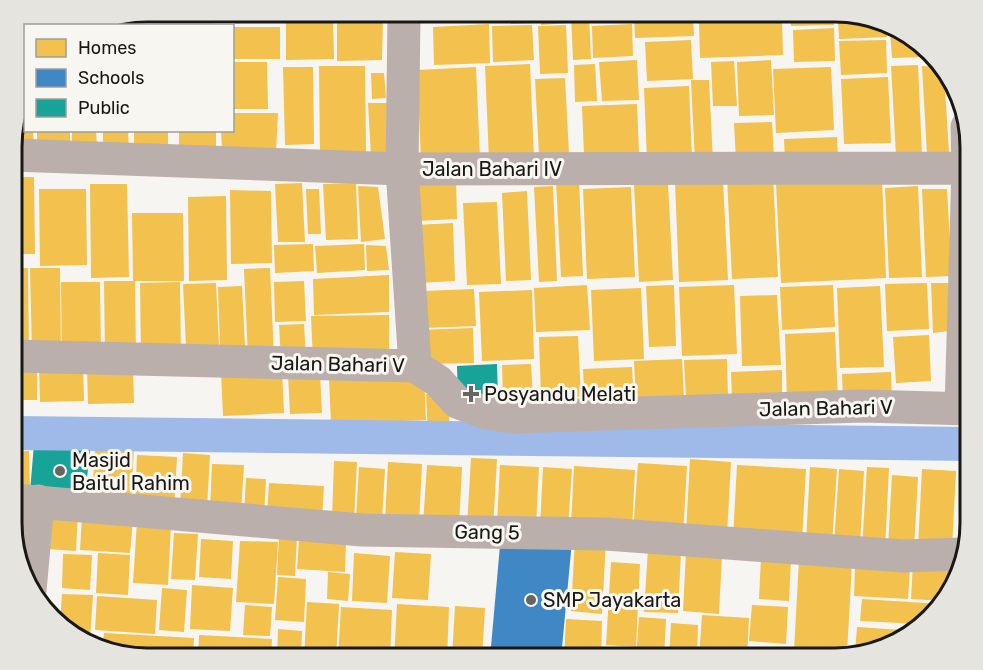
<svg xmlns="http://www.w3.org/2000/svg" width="983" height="670" font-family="Rubik,sans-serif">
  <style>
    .homes { fill: #f2c14e }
    .schools { fill: #3f88c5 }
    .public { fill: #17a398 }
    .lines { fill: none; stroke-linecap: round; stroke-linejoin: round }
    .canal { stroke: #9fb9e9; stroke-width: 34 }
    .minor { stroke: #bbafac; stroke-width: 33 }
    .poi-dot { fill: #666563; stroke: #f7f6f0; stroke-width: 2 }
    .labels { text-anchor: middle; stroke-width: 6; stroke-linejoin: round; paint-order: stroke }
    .street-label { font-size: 20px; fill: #191816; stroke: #f7f6f0 }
    .poi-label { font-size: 20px; fill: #191816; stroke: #f7f6f0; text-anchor: start }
    .rim { fill: none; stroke: #191816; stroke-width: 3 }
  </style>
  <rect width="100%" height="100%" fill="#f6f5f1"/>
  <!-- homes -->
  <path class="homes" d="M833,12L834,25L791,26L790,13Z
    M730,13L731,22L782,20L783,55L700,58L699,23H697V14Z
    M734,13H780V17L734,19Z
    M632,14L633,22H599V15Z
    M693,14L694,36L635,38L634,16Z
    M504,15L505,20L469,21V16Z
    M510,15H537V23L511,24Z
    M540,15H568V23L541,25Z
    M571,15H589L591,59L573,60Z
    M333,17L334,59L286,60V18Z
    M337,17H383L382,60L337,61Z
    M214,18V26H159V19Z
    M256,18H280V21H256Z
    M104,19H110V26H93Z
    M115,19H150V23L115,24Z
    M838,20H864L887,28V37L839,39Z
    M489,24L490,63L434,65L433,27Z
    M632,24L633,56L593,58L592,26Z
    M532,25L534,60L493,62L492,26Z
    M566,25L568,73L540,74L538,26Z
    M232,27H280V59H232Z
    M834,28L835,61L794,62L793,30Z
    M890,30L918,40L922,45V57L892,58Z
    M691,40L693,79L647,81L645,42Z
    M886,40L887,73L841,75L839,41Z
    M925,49L935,61H926Z
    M637,60L639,100L602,101L599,62Z
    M771,60L774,115L739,116L737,62Z
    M734,61L737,106H713L711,62Z
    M232,62H267L268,109H232Z
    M530,64L534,158L489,160L485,66Z
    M595,64L597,101L575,102L574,65Z
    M918,65L922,156H896L891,66Z
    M319,66H365L366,154L320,155Z
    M922,66L940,67L944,71L949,153L927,155Z
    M283,67H313L314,144L285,145Z
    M476,67L480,158L421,160L417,70Z
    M831,67L834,130L776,133L773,69Z
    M371,73H384L386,98L372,99Z
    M888,77L891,143L844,144L841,79Z
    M565,78L569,154L539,155L535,79Z
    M691,80H709L713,161L695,162Z
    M689,86L692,158L647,160L644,88Z
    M26,94V130H33L34,146H13V129Z
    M368,103H387L386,155L371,156Z
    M637,104L639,153L584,155L582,106Z
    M232,113H278L276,153L222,150L221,130H232Z
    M772,122L774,158L736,160L734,123Z
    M37,130H70V142L37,143Z
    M72,130H96L97,146H72Z
    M103,130H128L129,150H103Z
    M134,130H168V153L134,154Z
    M179,130H216V151L179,149Z
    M837,137L838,159L785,161L784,139Z
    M773,175L778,277L732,279L727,177Z
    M13,177H34L35,254H13Z
    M882,179L886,278L781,283L776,183Z
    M456,180L457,219L415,221L413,182Z
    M723,180L728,280L679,282L675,182Z
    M579,181L583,276L561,277L556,182Z
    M302,183L305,242H278L275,184Z
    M356,183L358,239L326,240L323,184Z
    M668,183L673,280L639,282L634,185Z
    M90,184H127L129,277L91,278Z
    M358,186L378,187L385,239L361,242Z
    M553,186L557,281L539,282L534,187Z
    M918,186L922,277L889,278L885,188Z
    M631,187L635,277L587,279L583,189Z
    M39,189H86L87,265L40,266Z
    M306,189H319L321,234H308Z
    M922,189H947L952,276L926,277Z
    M230,190L271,191L272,263L231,264Z
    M527,191L531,280L506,281L502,193Z
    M226,196L227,280L189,281L188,197Z
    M497,202L501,284L467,285L463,203Z
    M132,213H183L184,281H135L136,357H105L104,281H133Z
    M453,223L455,281L419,283L416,225Z
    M313,244L314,271L275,273L274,245Z
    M364,244L365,270L317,273L315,246Z
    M366,245L386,246L389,270L367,271Z
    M13,268H28L29,351H13Z
    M30,268H60L61,353H32Z
    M270,268L274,357L248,358L244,269Z
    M389,275V312L314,315L313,279Z
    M304,281L306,321L275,322L274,282Z
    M61,282H100L101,356H62Z
    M180,282L181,357H141L140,283Z
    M216,283L219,346L186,347L183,284Z
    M927,283L929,329L887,331L885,284Z
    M931,283H948L949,331L933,333Z
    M587,285L590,330L536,332L534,288Z
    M674,285L676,346L649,347L646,286Z
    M734,285L737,354L682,356L679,287Z
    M833,285L835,327L782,330L780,287Z
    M242,286L245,346L220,347L218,287Z
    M880,286L884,367L840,368L837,288Z
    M641,288L644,359L594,361L591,290Z
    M474,289L476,326L424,328L423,291Z
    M532,290L534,359L482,361L479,292Z
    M777,295L781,365L742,366L740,296Z
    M389,315V360L313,361L311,316Z
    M304,324L306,358L281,359L279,325Z
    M473,328L474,363L422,364L420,330Z
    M835,332L838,399L787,401L785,334Z
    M929,335L931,381L896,383L893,337Z
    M578,336L581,397L541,398L539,337Z
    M682,359L684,398L636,400L634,361Z
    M727,359L728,397L686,399L684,360Z
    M531,364L533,398L503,399L502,365Z
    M17,365H37V400H18Z
    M39,365H83L84,401L40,402Z
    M133,367L134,403L88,404L87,368Z
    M632,367L634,402L585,404L583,369Z
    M282,370L284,413L223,416L221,372Z
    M782,370V398L732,400L731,372Z
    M891,372L892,399L843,401L842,374Z
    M320,374L322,413L290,414L288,375Z
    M424,374L426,420L331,424L329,378Z
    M448,393L450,435L428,436L426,394Z
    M95,446L134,448L131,502L92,500Z
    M13,451H29L30,493H13Z
    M183,453L210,455L207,508L180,507Z
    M137,455L177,457L174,509L135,506Z
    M471,458L497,459L493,529L467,527Z
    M690,459L731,462L727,535L686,533Z
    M334,461L357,462L354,519L332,518Z
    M388,462L422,464L419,523L385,521Z
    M638,463L687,466L683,535L633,532Z
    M212,464L244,465L241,512L210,510Z
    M427,465L462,467L459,527L423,524Z
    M500,465L539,467L536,526L497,523Z
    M737,465L806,469L802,541L733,537Z
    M574,466L635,470L632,530L571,526Z
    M359,467L385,469L382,520L356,519Z
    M543,467L572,469L568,528L540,526Z
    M810,467L837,469L832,544L806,542Z
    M867,467L889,468L885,549L862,548Z
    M839,469L864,471L860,547L834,545Z
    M922,469L956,471L952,549L918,547Z
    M965,474H971V531L968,538H962Z
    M892,475L918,477L914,549L888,547Z
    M246,478L266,479L264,515L244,514Z
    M269,483L324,486L322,519L267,515Z
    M13,511H28L29,538L13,539Z
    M50,511L78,512L76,551L48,549Z
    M82,517L133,520L130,553L80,550Z
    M137,522L171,524L168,585L133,583Z
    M174,533L198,534L195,580L171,579Z
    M279,535L297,537L295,576L277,575Z
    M201,539L233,541L231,579L199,577Z
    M575,539L606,541L602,614L571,611Z
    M299,540L346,542L345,572L297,569Z
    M240,541L278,542L274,604L236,602Z
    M648,549L681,551L678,613L644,612Z
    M395,552L431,554L428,600L392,598Z
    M686,552L722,555L719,614L683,611Z
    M98,553L130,555L128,595L96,593Z
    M354,553L390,556L387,603L352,601Z
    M63,554L92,555L90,590L62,588Z
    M761,558L791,560L789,601L759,599Z
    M799,560L852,563L847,653L794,650Z
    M611,562L640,564L636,647L606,645Z
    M913,563L958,566L945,601L911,599Z
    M855,565L910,569L908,599L854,596Z
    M328,572L350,574L348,601L327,599Z
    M278,577L306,579L304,622L275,620Z
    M192,585L233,588L230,631L190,629Z
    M162,588L187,590L184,632L159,630Z
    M62,594L93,595L90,639L65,630L60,624Z
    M97,596L157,600L155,634L95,630Z
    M862,599L941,604V607L920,624L860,621Z
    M307,602L339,604L336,658H304Z
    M397,604L449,607L447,658H394Z
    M245,605L272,607L270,636L243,635Z
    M752,605L788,607L786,644L749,641Z
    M455,606L485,608L482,658L452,657Z
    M341,607L392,610L390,658H338Z
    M702,615L749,618L747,658H699Z
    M639,617L666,619L664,658H636Z
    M566,619L602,621L601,658H564Z
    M671,623L698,625L697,658H669Z
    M857,627L902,630V639L896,644L855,653Z
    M278,629L302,631L301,658H277Z
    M104,633L194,638L193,658H139L103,644Z
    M199,635L272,639L271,658H198Z
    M785,653L833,656V658H785Z
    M605,654L632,655V658H605Z"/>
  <!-- schools -->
  <path class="schools" d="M501,534L572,541L561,658H490Z"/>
  <!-- public -->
  <path class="public" d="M497,364L498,399L458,401L457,366Z
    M34,444L90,450L85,497L30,492Z"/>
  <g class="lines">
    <!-- canal -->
    <path class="canal" d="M13,433L971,444"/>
    <!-- minor -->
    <path class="minor" d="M404,16L402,169L415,366
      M13,155L402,169L971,168
      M13,356L415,366L438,381L457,402L486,413L513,417L863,406L971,409
      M961,409L968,168L967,127
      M13,500L362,530L606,534L903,556L962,554
      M30,591L38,501"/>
  </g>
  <!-- markers -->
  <g class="poi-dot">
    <path d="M468 385h6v6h6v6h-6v6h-6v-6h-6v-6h6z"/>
    <circle cx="60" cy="471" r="6"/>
    <circle cx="531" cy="600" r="6"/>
  </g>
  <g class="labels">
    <!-- street labels -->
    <g class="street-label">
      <text x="492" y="176">Jalan Bahari IV</text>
      <text transform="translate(338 364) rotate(1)" y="7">Jalan Bahari V</text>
      <text transform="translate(826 408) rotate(-1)" y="7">Jalan Bahari V</text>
      <text transform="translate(487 532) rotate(1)" y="7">Gang 5</text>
    </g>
    <!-- poi labels -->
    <g class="poi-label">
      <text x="484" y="401">Posyandu Melati</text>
      <text x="72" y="467">Masjid<tspan x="72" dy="23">Baitul Rahim</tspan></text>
      <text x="543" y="607">SMP Jayakarta</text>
    </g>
  </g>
  <!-- crop -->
  <path d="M0 0H983V670H0ZM147 22H835A125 125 0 0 1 960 147V523A125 125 0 0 1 835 648H147A125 125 0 0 1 22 523V147A125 125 0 0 1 147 22Z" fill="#e5e4df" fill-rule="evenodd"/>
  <path class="rim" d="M147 22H835A125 125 0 0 1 960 147V523A125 125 0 0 1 835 648H147A125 125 0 0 1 22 523V147A125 125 0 0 1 147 22Z"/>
  <!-- legend -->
  <rect x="24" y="24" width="210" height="108" fill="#f7f6f0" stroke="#9e9d99" stroke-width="1.5"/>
  <rect x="36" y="39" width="30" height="18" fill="#f2c14e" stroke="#9e9d99" stroke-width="1.5"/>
  <text x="78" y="54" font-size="18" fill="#191816">Homes</text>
  <rect x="36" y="69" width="30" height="18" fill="#3f88c5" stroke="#9e9d99" stroke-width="1.5"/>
  <text x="78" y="84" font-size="18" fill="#191816">Schools</text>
  <rect x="36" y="99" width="30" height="18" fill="#17a398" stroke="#9e9d99" stroke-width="1.5"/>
  <text x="78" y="114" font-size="18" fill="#191816">Public</text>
</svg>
